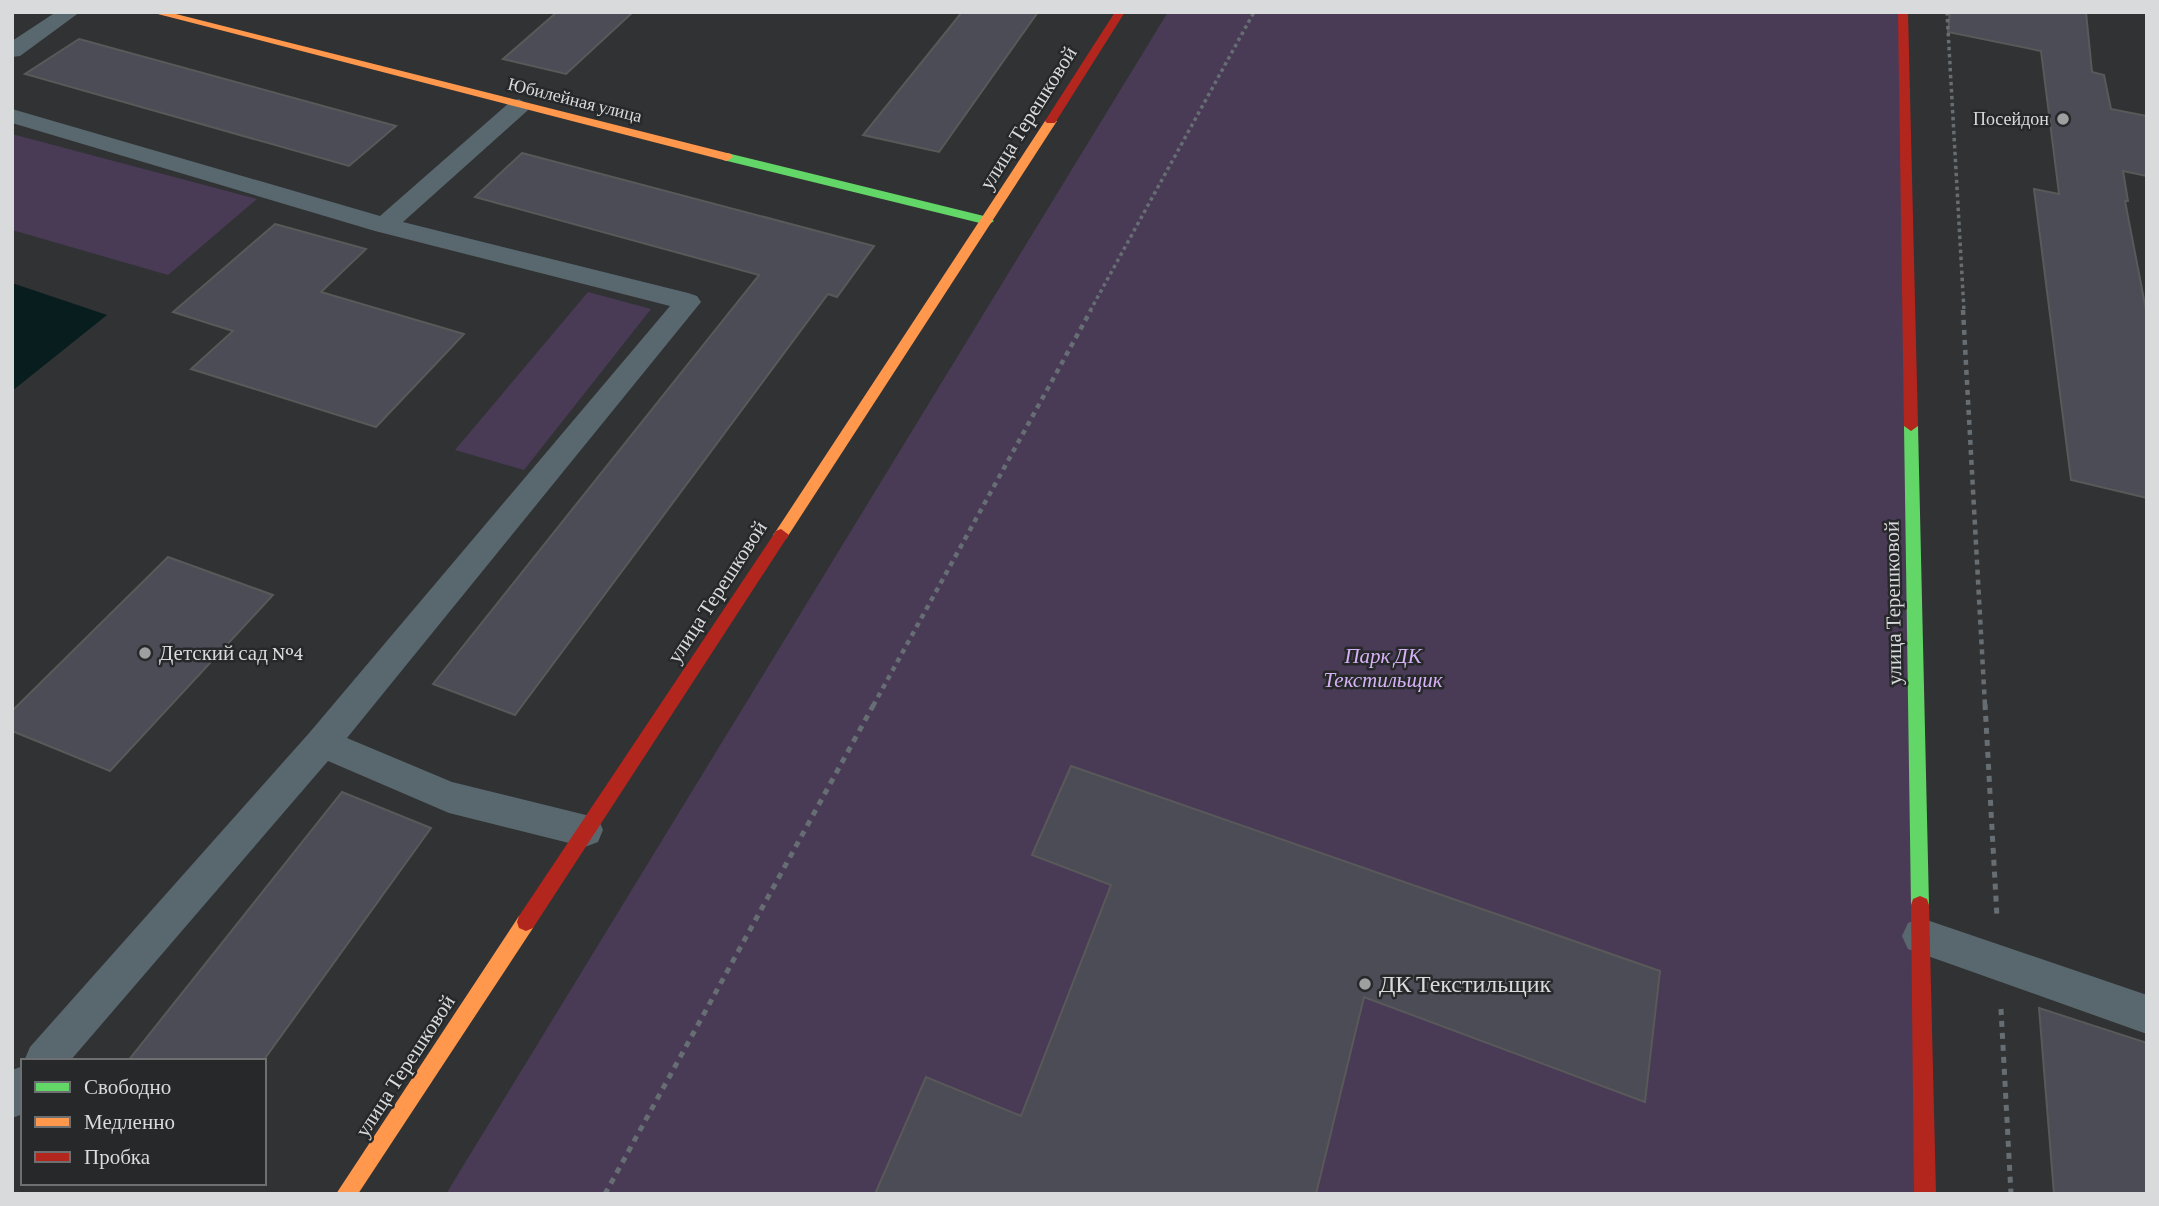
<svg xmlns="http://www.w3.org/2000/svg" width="2159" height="1206" font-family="'Crimson Pro',serif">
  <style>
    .green { fill: #493b56 }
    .water { fill: #081d1e }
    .building { fill: #4b4c55; stroke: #59595a; stroke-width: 2 }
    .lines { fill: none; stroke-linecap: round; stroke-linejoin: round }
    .path-far2 { stroke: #666e73; stroke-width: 3.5; stroke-dasharray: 3.5 3.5; stroke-linecap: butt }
    .path-far1 { stroke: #666e73; stroke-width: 4.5; stroke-dasharray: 5 5; stroke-linecap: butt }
    .path { stroke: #666e73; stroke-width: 5; stroke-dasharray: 6 6; stroke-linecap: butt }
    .lane { fill: #59686e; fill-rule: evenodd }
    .fast { fill: #63d668; fill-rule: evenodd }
    .slow { fill: #ff974d; fill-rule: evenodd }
    .jam { fill: #b3261e; fill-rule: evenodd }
    .poi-dot { fill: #9e9fa0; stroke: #26282a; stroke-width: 2.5 }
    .labels { text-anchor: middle; stroke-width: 5; stroke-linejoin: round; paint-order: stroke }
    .far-street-label { font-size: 18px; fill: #d9dadb; stroke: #26282a }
    .far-poi-label { font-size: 18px; fill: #d9dadb; stroke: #26282a; text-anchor: end }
    .street-label { font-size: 21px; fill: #d9dadb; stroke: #26282a }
    .poi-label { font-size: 21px; fill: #d9dadb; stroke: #26282a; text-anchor: start }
    .park-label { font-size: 21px; font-style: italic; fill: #d6b1f6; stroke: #26282a }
    .near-poi-label { font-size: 24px; fill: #d9dadb; stroke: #26282a; text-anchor: start }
  </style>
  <rect width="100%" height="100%" fill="#313233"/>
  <!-- green -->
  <path class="green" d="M1168,12H1900L1916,1194H446Z
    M12,134L257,199L168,275L12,230Z
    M588,292L651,309L524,470L455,450Z"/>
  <!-- water -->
  <path class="water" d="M12,283L107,315L12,391Z"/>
  <!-- building -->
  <path class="building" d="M557,12H633L566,74L503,59Z
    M962,12H1038L939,152L863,135Z
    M1950,12H2086L2092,72L2104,75L2111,109L2147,116V176L2123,171L2128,201H2125L2147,315V498L2071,480L2034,189L2059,194L2041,51L1948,32Z
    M79,39L396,126L349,166L25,74Z
    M522,153L874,246L837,297L828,294L515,715L433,684L759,275L475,197Z
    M275,224L366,249L321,292L464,334L376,427L191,369L233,331L173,312Z
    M168,557L273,595L110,771L12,731V711Z
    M1071,766L1660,971L1645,1102L1364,997L1316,1194H875L926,1077L1021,1116L1111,885L1032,855Z
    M342,792L431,828L263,1061H128Z
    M2039,1008L2147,1043V1194H2054Z"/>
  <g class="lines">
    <!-- path-far2 -->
    <path class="path-far2" d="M1947,12L1964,311
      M1090,311L1254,12"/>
    <!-- path-far1 -->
    <path class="path-far1" d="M1963,310L1985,706
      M873,706L1091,310"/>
    <!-- path -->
    <path class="path" d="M1985,704L1997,917
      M2001,1009L2011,1194
      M605,1194L874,704"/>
    <!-- lane -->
    <path class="lane" d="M56,12H80L20,56L12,57V41Z
      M519,99L530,106L527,111L403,222L688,293L697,296L701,302L347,738L452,782L598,818L603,830L598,842L585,847L449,813L328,761L70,1061H24L30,1047L310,732L670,306L375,231L12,123V109L380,216L511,101Z
      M1921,918L2147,995V1034L1908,949L1902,936L1908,923Z
      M23,1066V1114L12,1118V1070Z"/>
    <!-- fast -->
    <path class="fast" d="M727,153L988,217L994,221L988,225L723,160V154Z
      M1911,421L1918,426L1929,905L1927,911L1920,914L1913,911L1911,905L1904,426Z"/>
    <!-- slow -->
    <path class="slow" d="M150,12H168L731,154L733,157L727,161Z
      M1051,118L1057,121L786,539H776L773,535L776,531L1045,121Z
      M526,913L533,916L535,922L533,928L358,1194H336L519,916Z"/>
    <!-- jam -->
    <path class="jam" d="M1115,12H1125L1055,123H1047L1045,121Z
      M1898,12H1908L1918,426L1911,431L1904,426Z
      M781,529L789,535L786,539L533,928L526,931L519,928L517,922L519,916L776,531Z
      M1920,896L1927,899L1929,905L1936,1194H1914L1911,905L1913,899Z"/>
  </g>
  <!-- markers -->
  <g class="poi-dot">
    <circle cx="2063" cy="119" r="7"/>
    <circle cx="145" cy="653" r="7"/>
    <circle cx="1365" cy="984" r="7"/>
  </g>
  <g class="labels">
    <!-- far-street labels -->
    <g class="far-street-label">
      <text transform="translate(575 100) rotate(14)" y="6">Юбилейная улица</text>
    </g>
    <!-- far-poi labels -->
    <g class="far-poi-label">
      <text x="2049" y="125">Посейдон</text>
    </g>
    <!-- street labels -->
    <g class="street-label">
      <text transform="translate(1028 118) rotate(-58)" y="7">улица Терешковой</text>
      <text transform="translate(717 592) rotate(-57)" y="7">улица Терешковой</text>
      <text transform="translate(1893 603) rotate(-91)" y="7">улица Терешковой</text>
      <text transform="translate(405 1066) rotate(-57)" y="7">улица Терешковой</text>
    </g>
    <!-- poi labels -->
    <g class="poi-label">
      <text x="159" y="660">Детский сад №4</text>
    </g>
    <!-- park labels -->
    <g class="park-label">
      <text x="1383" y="663">Парк ДК<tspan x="1383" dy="24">Текстильщик</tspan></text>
    </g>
    <!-- near-poi labels -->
    <g class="near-poi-label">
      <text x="1379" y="992">ДК Текстильщик</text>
    </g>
  </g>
  <!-- border -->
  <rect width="2159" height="1206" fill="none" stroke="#d9dadb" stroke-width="28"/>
  <!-- legend -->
  <rect x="21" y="1059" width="245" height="126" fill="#26282a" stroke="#6e6f71" stroke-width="2"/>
  <rect x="35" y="1082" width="35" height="10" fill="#63d668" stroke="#6e6f71" stroke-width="2"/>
  <text x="84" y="1094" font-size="21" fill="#d9dadb">Свободно</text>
  <rect x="35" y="1117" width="35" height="10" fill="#ff974d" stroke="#6e6f71" stroke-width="2"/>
  <text x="84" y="1129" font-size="21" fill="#d9dadb">Медленно</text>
  <rect x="35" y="1152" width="35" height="10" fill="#b3261e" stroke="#6e6f71" stroke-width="2"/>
  <text x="84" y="1164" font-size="21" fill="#d9dadb">Пробка</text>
</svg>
